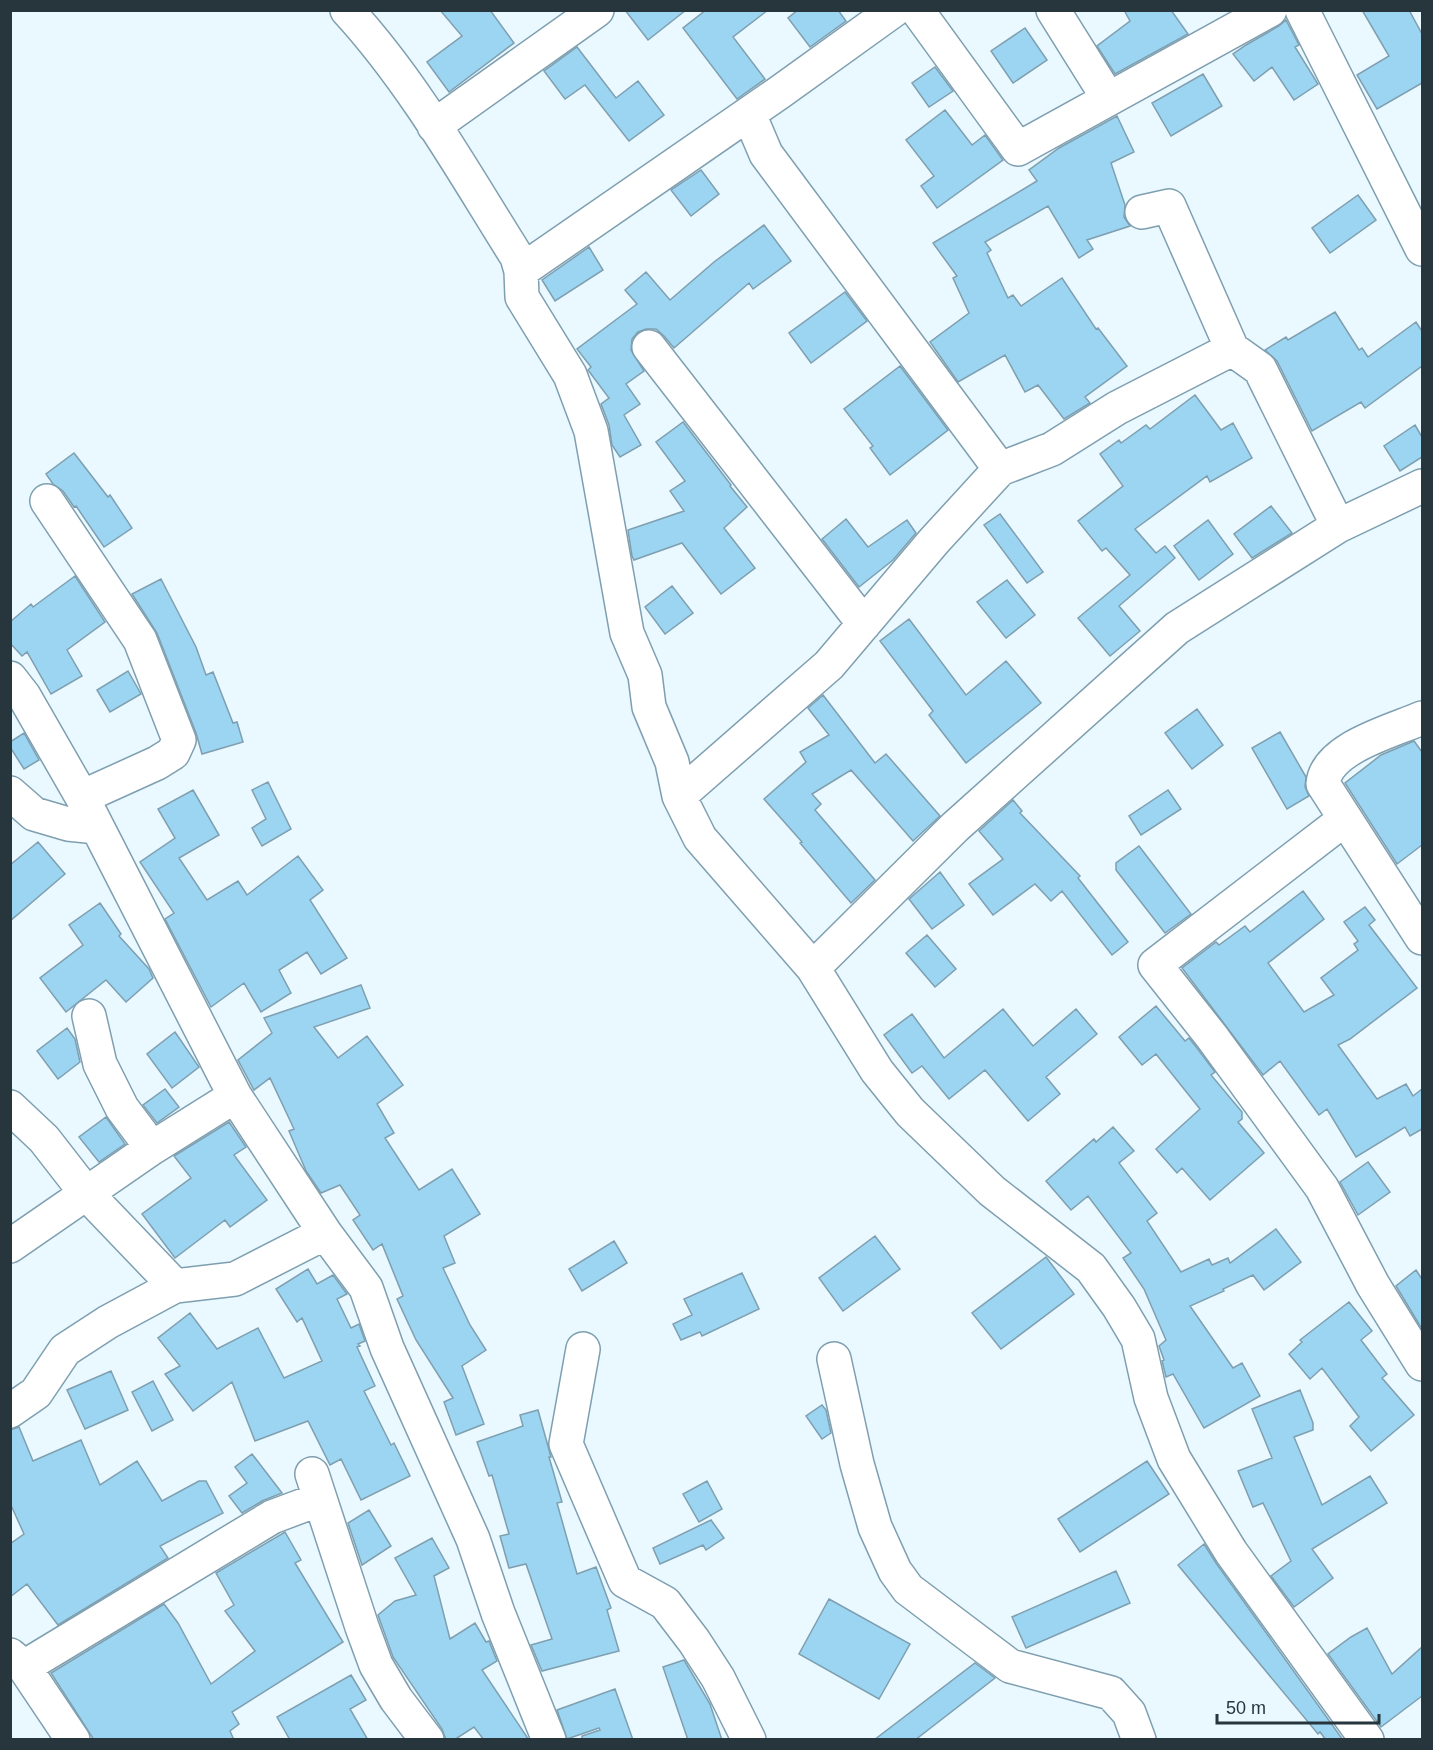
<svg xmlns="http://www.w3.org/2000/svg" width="1433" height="1750" font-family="Helvetica,sans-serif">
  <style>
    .building { fill: #9cd5f1; stroke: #7e9fb0; stroke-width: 1.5 }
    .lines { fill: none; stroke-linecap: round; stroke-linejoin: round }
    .minor-casing { stroke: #7e9fb0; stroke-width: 36 }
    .minor { stroke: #fff; stroke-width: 33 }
  </style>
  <rect width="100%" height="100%" fill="#eaf8ff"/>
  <!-- building -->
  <path class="building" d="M440,10H490L514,43L449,92L427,62L462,36Z
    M625,10H686L648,40Z
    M706,10H768L733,37L765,79L737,99L683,28Z
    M798,10H838L846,21L810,47L788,18Z
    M1124,10H1171L1188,34L1115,74L1097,46L1130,21Z
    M1362,10H1409L1422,34V83L1377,109L1357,75L1389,56Z
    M1286,20L1299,45L1295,47L1318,84L1294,100L1272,67L1254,81L1233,54L1246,45L1279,26Z
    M1025,28L1047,60L1013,83L991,51Z
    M577,47L616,98L638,81L664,115L629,141L585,85L565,99L544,71Z
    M935,67L953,91L929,107L912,83Z
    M1203,74L1222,106L1171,136L1152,103Z
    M945,110L972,145L985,135L1003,160L937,208L921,186L934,176L906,140Z
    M1117,116L1134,152L1111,163L1125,205L1124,217L1130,226L1087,240L1093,249L1079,258L1048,206L985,242L991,250L987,253L1008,298L1013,295L1021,306L1062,278L1096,329L1098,328L1127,366L1085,397L1090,403L1064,419L1038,385L1025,392L1005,355L958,382L930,342L969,313L953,278L957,276L933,243L1037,181L1029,170L1059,148Z
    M701,170L719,194L691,216L671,190Z
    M1358,195L1376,220L1330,253L1312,228Z
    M764,225L791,261L753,289L749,283L674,348L664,336L656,329H646L638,332L632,339L631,350L644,371L626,384L640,404L624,415L641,445L620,457L612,445L609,425L601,404L609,398L588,370L591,367L577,349L637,304L625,290L646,272L670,300L714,262Z
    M589,247L603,270L555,301L542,280Z
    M845,292L867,321L811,363L789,333Z
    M1335,312L1359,350L1362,348L1368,357L1416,322L1422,331V366L1365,408L1361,402L1312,431L1277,361L1265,350L1286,337L1288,340Z
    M900,366L948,430L890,475L870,448L873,446L844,409Z
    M1195,395L1221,430L1233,423L1252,458L1210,482L1207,476L1135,529L1156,553L1165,546L1175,558L1119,606L1140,631L1110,656L1078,618L1130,575L1106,548L1102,551L1078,521L1123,486L1100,454L1119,440L1121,443L1146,425L1150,429Z
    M683,422L731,485L730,486L747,507L724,528L755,568L721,594L682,543L634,560L632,556L628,530L684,511L670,491L685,481L656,442Z
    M1415,425L1422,437V457L1400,471L1384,446Z
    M74,453L108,497L110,495L132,528L104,547L76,506L74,507L63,491L53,484L46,474Z
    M1271,506L1292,533L1252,558L1234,534Z
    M1000,514L1043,572L1027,583L984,525Z
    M846,519L868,547L907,520L916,533L893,560L859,587L822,539Z
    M1208,520L1233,554L1199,580L1174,546Z
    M75,576L105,622L67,650L82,676L51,694L27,652L22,656L10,643V622L31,604L33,607Z
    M161,579L196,647L206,675L213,672L233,723L237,722L243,742L202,754L196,733L157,633L132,594Z
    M1007,580L1035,615L1006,638L977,602Z
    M672,586L693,613L665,634L645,607Z
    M909,619L966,695L1006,661L1041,703L966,763L929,715L933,711L880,641Z
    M128,671L141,694L110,712L97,690Z
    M823,695L875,763L886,754L940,816L913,841L851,770L812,794L821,804L815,810L875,880L851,903L800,843L802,842L764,799L806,762L800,752L829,735L808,708Z
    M1197,709L1223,745L1192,769L1165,733Z
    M1280,732L1306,777L1305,787L1309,796L1287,809L1252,748Z
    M24,733L39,760L24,769L10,747V742Z
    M1414,741L1422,752V845L1397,864L1345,783L1381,755Z
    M268,782L291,829L262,846L252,828L266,819L252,790Z
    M193,790L219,835L179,858L207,900L238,881L247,895L298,856L323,890L310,900L347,958L321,974L307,952L279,970L291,993L261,1012L244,983L211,1007L165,919L174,913L140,862L175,838L158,809Z
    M1168,790L1181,809L1141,835L1129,816Z
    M1013,800L1022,811L1020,813L1080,876L1078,878L1128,942L1112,955L1062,891L1051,901L1035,884L993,915L969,884L1003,859L979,831Z
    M38,842L65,874L10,921V865Z
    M1139,846L1191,914L1165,933L1116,870V863Z
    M940,872L964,905L932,929L909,899Z
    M1303,891L1324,919L1268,963L1304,1012L1334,995L1321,978L1358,950L1354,944L1358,941L1344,922L1365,907L1375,920L1369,925L1417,988L1350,1039L1338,1045L1377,1099L1406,1084L1413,1096L1422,1089V1129L1410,1136L1405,1127L1356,1157L1327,1109L1319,1115L1280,1061L1263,1075L1182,968L1216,942L1219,945L1245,926L1250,932Z
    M100,903L121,934L119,936L149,969L153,978L126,1002L106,980L66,1012L40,978L83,945L69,925Z
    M927,935L956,969L935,987L906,953Z
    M361,985L370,1008L314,1027L338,1058L367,1036L403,1085L377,1104L394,1133L385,1138L419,1190L452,1169L480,1214L444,1236L455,1263L443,1268L470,1325L486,1350L462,1366L484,1424L456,1435L444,1402L453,1398L416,1340L397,1299L403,1296L382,1244L373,1250L353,1220L360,1215L340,1185L321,1193L306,1171L289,1131L294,1129L270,1078L254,1090L238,1060L272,1033L264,1018Z
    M1156,1006L1185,1041L1189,1038L1197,1048L1215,1072L1211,1075L1242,1112V1119L1238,1122L1264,1153L1210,1200L1182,1168L1177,1173L1156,1149L1200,1109L1156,1054L1142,1065L1119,1037Z
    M1003,1009L1033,1046L1076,1009L1097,1034L1046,1077L1060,1094L1028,1121L985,1070L949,1099L922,1066L912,1073L884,1035L912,1014L944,1058Z
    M67,1028L75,1039L80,1062L58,1079L37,1051Z
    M175,1032L199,1067L172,1088L147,1054Z
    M165,1089L179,1107L157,1123L143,1105Z
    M106,1117L125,1144L99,1162L79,1137Z
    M229,1122L246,1147L234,1155L267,1200L230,1227L225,1220L175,1258L142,1214L191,1178L174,1156Z
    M1113,1127L1134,1151L1119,1163L1157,1213L1147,1221L1181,1272L1209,1259L1212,1265L1228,1258L1230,1263L1276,1229L1301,1262L1264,1290L1253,1275L1223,1289L1224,1291L1190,1306L1233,1368L1242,1363L1260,1396L1204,1428L1173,1374L1166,1377L1162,1361L1164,1360L1159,1346L1166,1340L1144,1289L1123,1258L1131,1253L1088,1196L1071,1210L1046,1181L1094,1139L1096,1142Z
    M1368,1162L1390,1192L1358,1215L1340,1182Z
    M875,1236L900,1269L843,1311L819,1278Z
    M614,1241L627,1263L582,1291L569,1269Z
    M1046,1257L1074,1294L1001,1349L972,1313Z
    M308,1269L317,1284L333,1275L347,1294L337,1299L351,1328L359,1324L365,1341L358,1344L360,1346L357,1347L375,1386L364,1391L391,1445L394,1443L410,1476L361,1500L341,1459L330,1465L308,1421L255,1441L232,1382L193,1411L165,1374L180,1366L158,1338L190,1313L217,1349L258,1328L284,1378L322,1361L302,1318L297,1322L276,1289Z
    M1416,1270L1422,1279V1329L1396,1286Z
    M742,1273L759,1309L702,1336L700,1332L681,1340L673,1324L692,1315L684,1299Z
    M1349,1302L1372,1331L1361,1340L1387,1374L1382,1378L1414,1415L1371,1451L1350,1426L1359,1417L1322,1368L1310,1379L1289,1354L1302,1342L1300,1340Z
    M111,1371L128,1410L85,1429L67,1390Z
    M153,1381L173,1420L152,1431L132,1392Z
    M1300,1390L1313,1423V1430L1294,1437L1322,1505L1370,1476L1387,1503L1312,1549L1333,1578L1294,1607L1271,1576L1291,1561L1263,1503L1253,1507L1238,1471L1272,1458L1252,1409Z
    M822,1405L826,1410L831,1433L822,1439L806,1416Z
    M538,1410L551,1457H549L562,1502L557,1503L577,1574L596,1567L611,1608L607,1610L619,1651L542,1671L531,1645L552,1639L526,1564L509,1568L500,1536L509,1534L492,1475L489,1476L477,1442L523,1426L520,1415Z
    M19,1427L33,1461L81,1440L100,1485L137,1461L162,1501L199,1481H206L223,1513L160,1546L168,1558L58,1625L27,1584L10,1597V1544L24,1534L10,1503V1430Z
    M252,1454L282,1493L262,1501L242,1513L229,1496L247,1483L235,1467Z
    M1147,1461L1169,1494L1080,1552L1058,1519Z
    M707,1481L722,1509L699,1522L683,1494Z
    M369,1510L391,1546L362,1565L348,1523Z
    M711,1520L724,1538L706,1550L703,1545L660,1564L653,1548Z
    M285,1532L301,1560L295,1563L343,1642L232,1712L239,1724L230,1731L234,1740H94L51,1673L164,1604L178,1623L211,1684L255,1651L225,1611L234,1605L216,1573Z
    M432,1538L449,1568L434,1576L450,1639L475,1623L486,1642L489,1641L497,1661L482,1670L529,1740H484L474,1727L454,1740H446L442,1729L393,1657L378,1615L395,1601L416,1595L395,1558Z
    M1204,1544L1216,1563L1343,1740H1326L1320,1732L1318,1734L1178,1565Z
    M1116,1571L1130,1603L1026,1648L1012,1617Z
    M829,1599L910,1644L879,1699L799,1654Z
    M1367,1628L1392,1674L1422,1647V1696L1381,1727L1328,1654L1351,1637Z
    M684,1660L710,1704L722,1740H688L663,1667Z
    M975,1663L995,1678L915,1740H874Z
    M351,1675L366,1700L350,1709L368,1740H290L277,1717Z
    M615,1689L633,1740H582V1736L600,1730L599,1728L567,1739L557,1710Z"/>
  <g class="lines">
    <!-- minor casing -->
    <g class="minor-casing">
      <path id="minor" d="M347,10C414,83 464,173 517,257L521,271L522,297L570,375L591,431L627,633L645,675L649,707L672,762L679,796L700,838L813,968L877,1071L910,1112L992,1191L1091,1268L1119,1307L1138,1339L1151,1398L1174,1459L1231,1552L1367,1740
        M917,10L1018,149L1270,10
        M1053,10L1108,98
        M1302,10L1422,249
        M749,114L766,154L1000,469L1052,449L1117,408L1232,349L1260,369L1338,526
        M434,126L597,10
        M1142,212L1169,206L1232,349
        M521,271L780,92L894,10
        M649,347L864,624
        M47,501L140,640L179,740L173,753L157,763L82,797
        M10,678L24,696L82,797L235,1096L325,1233L366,1288L387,1348L473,1539L498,1613L549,1740
        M1422,718C1392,731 1326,748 1323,784L1422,938
        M10,793L34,814L68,824L97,827
        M679,796L829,665L934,541L1000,469
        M1345,819L1155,965L1212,1037L1322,1188L1373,1285L1422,1364
        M813,968L955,827L1177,628L1338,526L1422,486
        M89,1016L100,1064L122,1108L152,1148
        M10,1107L44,1139L86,1193L175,1286
        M10,1246L152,1148L235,1096
        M583,1349L566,1444L625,1581L665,1603L694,1641L718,1678L749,1740
        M834,1359L857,1464L875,1527L895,1571L908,1589L1010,1666L1111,1693L1129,1713L1139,1740
        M10,1411L36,1393L65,1350L108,1322L175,1286L235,1279L325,1233
        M312,1474L362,1627L376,1665L396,1699L427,1740
        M10,1655L24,1667L73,1740
        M24,1667L272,1517L320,1499"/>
    </g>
    <!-- minor -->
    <use href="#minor" class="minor"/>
  </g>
  <!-- border -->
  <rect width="1433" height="1750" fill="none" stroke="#27353c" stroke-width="24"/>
  <!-- scale -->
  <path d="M1217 1714v9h162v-9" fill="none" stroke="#27353c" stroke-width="3"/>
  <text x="1226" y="1714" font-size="18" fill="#27353c" stroke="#eaf8ff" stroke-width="4.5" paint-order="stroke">50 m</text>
</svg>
